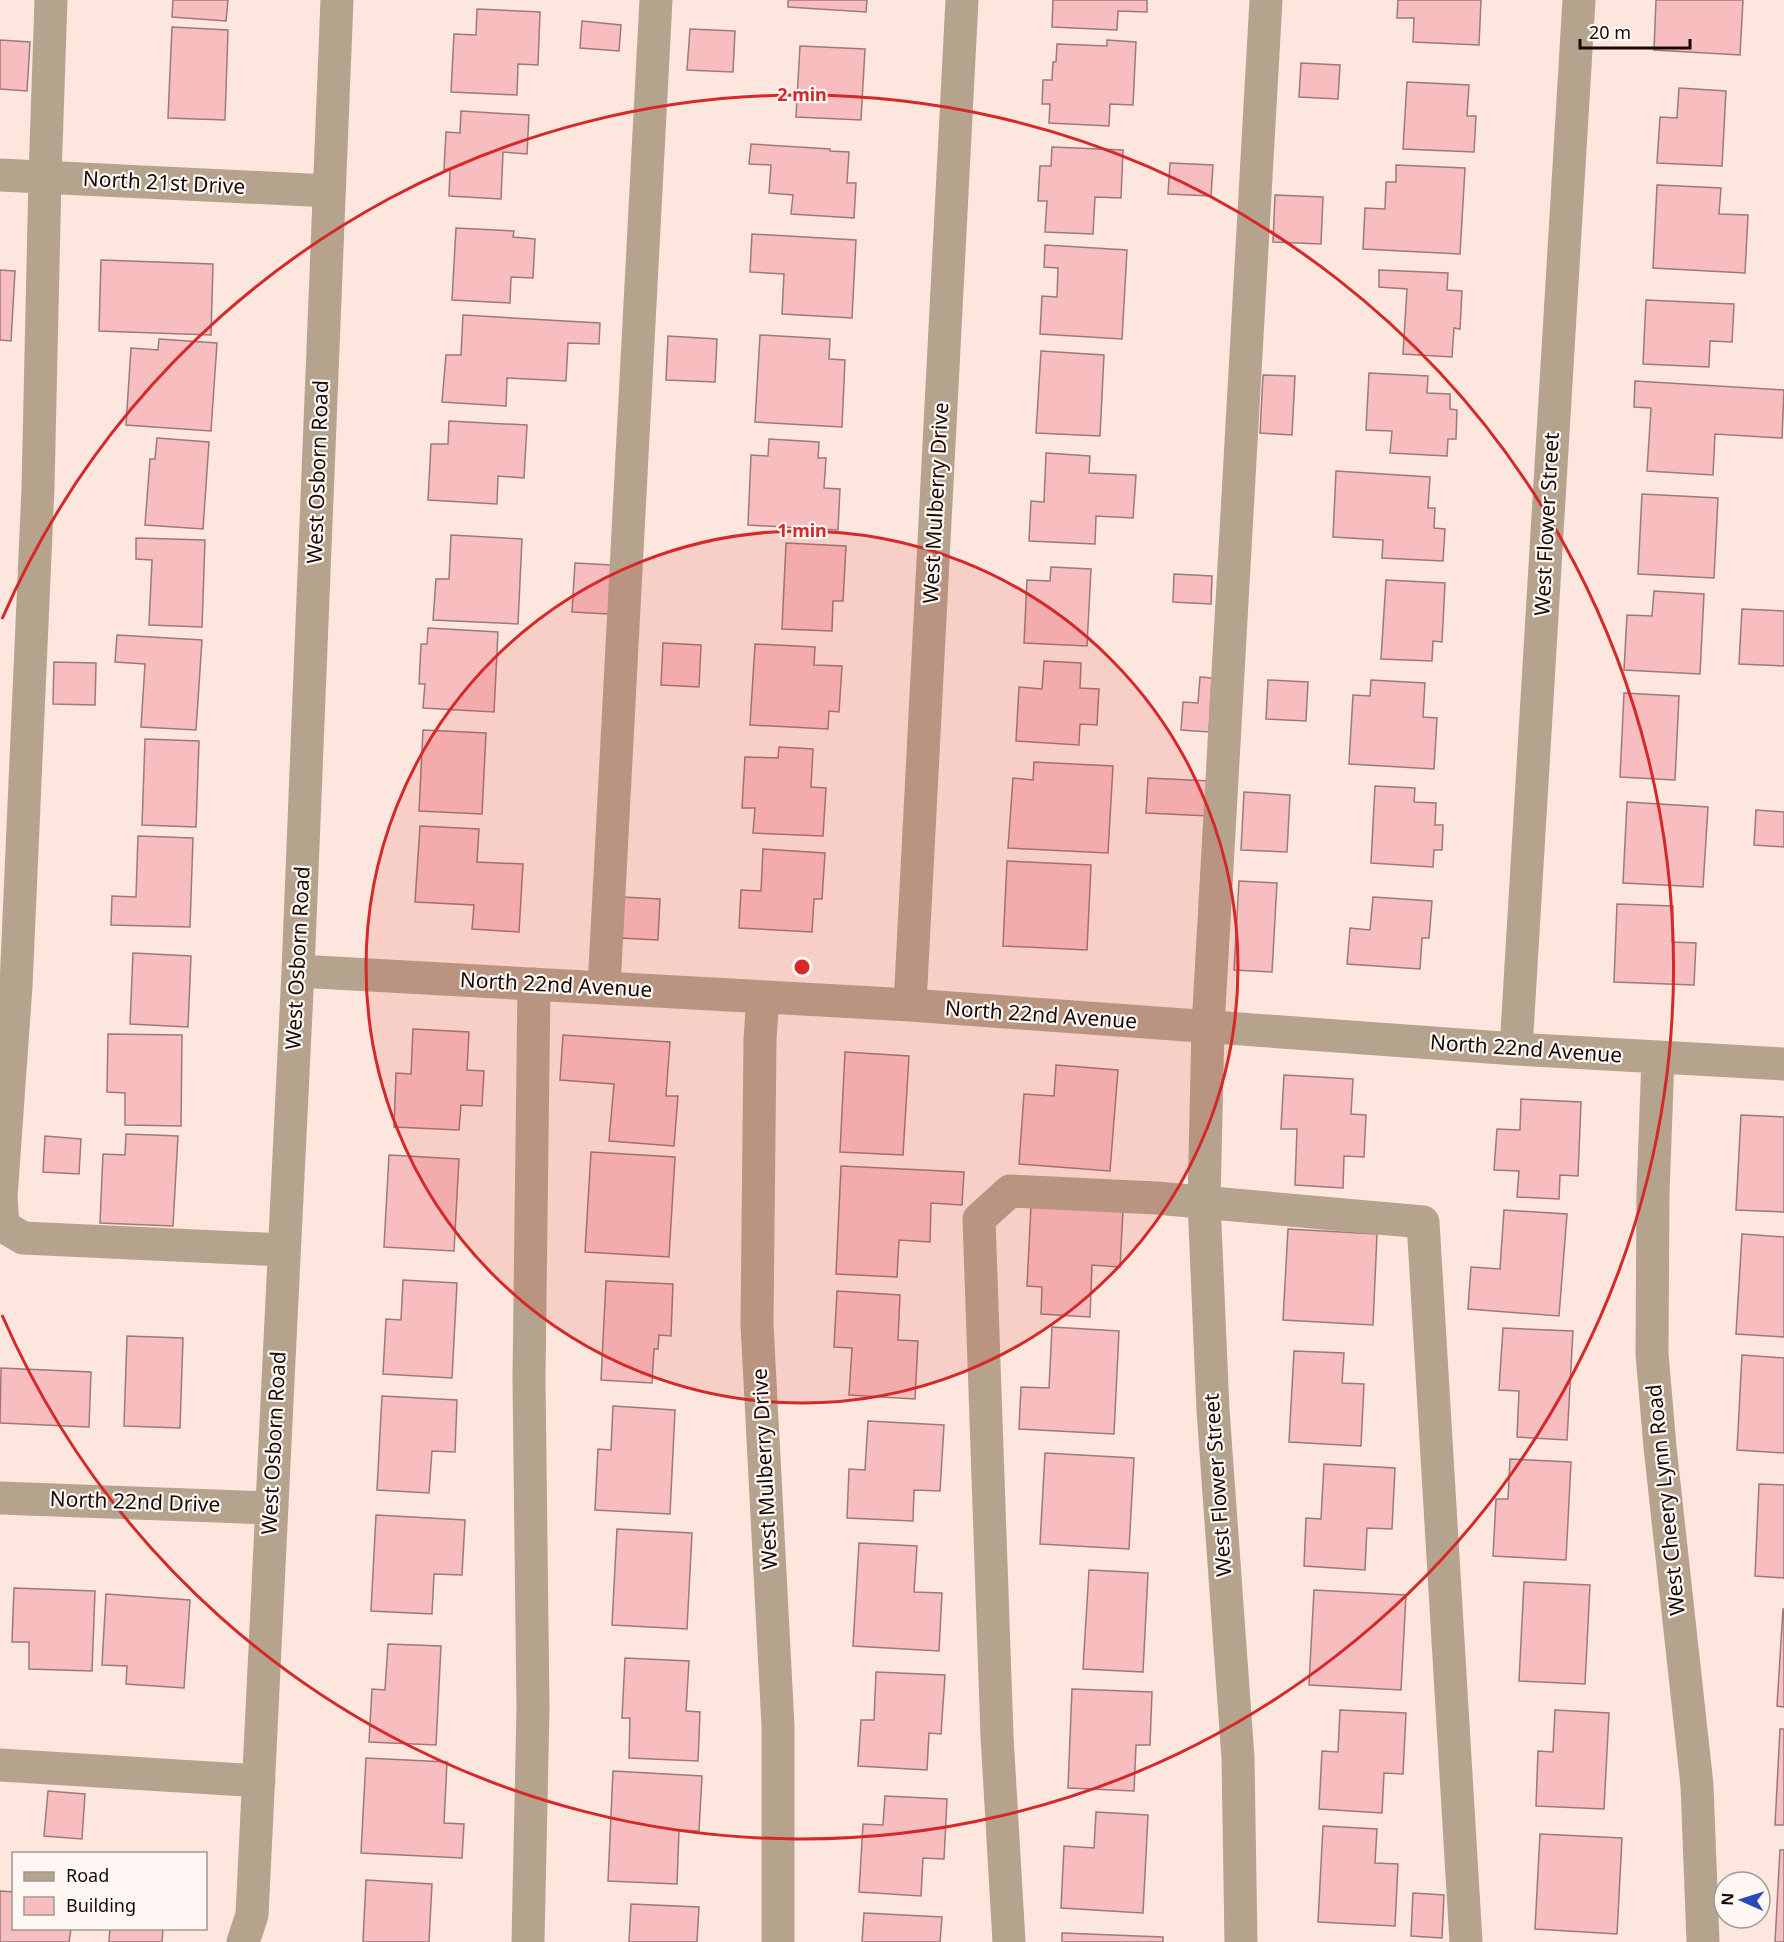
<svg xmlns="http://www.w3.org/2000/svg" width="1784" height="1942" font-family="'Noto Sans',sans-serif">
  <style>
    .building { fill: #f8bdbf; stroke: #9d797b; stroke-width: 1.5 }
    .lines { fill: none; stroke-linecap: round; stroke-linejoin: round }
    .minor { stroke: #b6a38d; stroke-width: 33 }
    .ring { fill: none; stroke: #d62828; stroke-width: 3 }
    .labels { text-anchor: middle; stroke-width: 4.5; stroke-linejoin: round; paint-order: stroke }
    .street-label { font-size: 21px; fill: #160a06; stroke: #fef7f4 }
    .centre { fill: #d62828; stroke: #fef7f4; stroke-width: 3 }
    .ring-label { font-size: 18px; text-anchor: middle; font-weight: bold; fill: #d62828; stroke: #fef7f4; stroke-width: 4.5; stroke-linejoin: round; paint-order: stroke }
  </style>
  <rect width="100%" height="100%" fill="#fce6dd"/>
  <!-- building -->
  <path class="building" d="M173,0H228L226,21L172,17Z
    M788,0H867L866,12L788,7Z
    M1053,0H1147V12L1118,11L1117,30L1052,27Z
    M1398,0H1481L1479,45L1413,42L1414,18H1397Z
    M1656,0H1743L1740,55L1654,50Z
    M477,9L540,12L538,65L518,64L517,95L451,92L454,34L476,35Z
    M582,21L621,25L619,51L580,48Z
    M172,27L228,30L225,120L168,118Z
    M690,29L735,31L733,72L687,70Z
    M0,40L30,42L27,91L0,89Z
    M1107,40L1136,42L1133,105L1110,104L1109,126L1049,123L1050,104H1042L1043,80H1052L1053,62H1056L1057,44L1107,46Z
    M800,46L865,49L861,120L796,117Z
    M1301,63L1340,65L1338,99L1299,97Z
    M1407,82L1469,85L1467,116H1476L1474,152L1403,149Z
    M1679,88L1726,91L1722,166L1657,163L1660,117L1677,118Z
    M461,111L529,115L527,154L503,152L501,199L449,196L450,170L444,169L446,132L460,133Z
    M751,144L830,149V151L849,152L847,183H856L854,218L791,214L793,195L769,193L771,165L749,164Z
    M1052,147L1123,150L1121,198L1095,197L1093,234L1045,232L1047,201H1038L1040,166H1051Z
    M1170,163L1213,165L1211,196L1168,194Z
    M1396,165L1465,168L1460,254L1363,249L1365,208L1385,209L1386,182H1396Z
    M1657,185L1721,188L1719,214L1748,215L1745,273L1653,268Z
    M1275,195L1323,197L1321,244L1273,242Z
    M456,228L514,231L513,237L535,239L533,278L511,277L510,303L452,300Z
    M752,234L856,240L852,318L782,314L784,274L750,272Z
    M1045,245L1127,250L1122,339L1040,334L1042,296L1057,297L1058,268L1044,267Z
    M101,260L213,264L211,335L99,331Z
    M0,270L15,271L11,341L0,340Z
    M1379,270L1448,273L1447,290L1462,291L1460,329L1454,328L1452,357L1403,354L1407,289L1379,287Z
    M1646,300L1734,304L1732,342L1710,341L1709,367L1643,364Z
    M463,315L600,323L599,344L568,343L566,381L507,378L506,406L442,402L446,355H461Z
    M760,335L830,339L829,359L845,360L842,427L755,422Z
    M668,336L717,339L715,382L666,380Z
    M159,339L217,343L211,431L126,425L131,348L158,350Z
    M1041,351L1104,355L1100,436L1036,433Z
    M1369,373L1428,376L1427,393L1450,394V409L1457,410L1456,439H1448L1447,456L1390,453L1392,431L1366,430Z
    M1263,375L1295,376L1292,435L1260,433Z
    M1635,381L1784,390L1782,438L1715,434L1713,475L1647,471L1651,408L1634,407Z
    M449,421L527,425L524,478L498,476L497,504L428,500L431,444H448Z
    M157,438L209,442L203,529L145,525L150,459H155Z
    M769,439L819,442L818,458H826L824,488L840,489L838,530L748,525L751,455L768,456Z
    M1046,453L1090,456L1089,473L1136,475L1133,518L1096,516L1095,544L1029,541L1031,501L1044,502Z
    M1336,471L1430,477L1428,508H1435L1434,528L1445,529L1443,561L1382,558L1383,540L1333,537Z
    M1642,494L1718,498L1714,578L1638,574Z
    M451,535L522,539L518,624L433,620L436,579H449Z
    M136,538L205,540L202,627L149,625L152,560L136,559Z
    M786,543L846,546L843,601H833L832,631L782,629Z
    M575,563L611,565L609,614L572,612Z
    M1051,567L1091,569L1087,646L1024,643L1027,580L1050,581Z
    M1174,574L1212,576L1211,604L1173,602Z
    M1386,580L1445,583L1442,642L1433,641L1432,661L1381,659Z
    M1654,591L1704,594L1700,674L1624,670L1627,615L1652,616Z
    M1742,609L1784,611V666L1739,664Z
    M428,628L498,632L494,712L423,708L425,684H419L421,644H427Z
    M117,635L202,640L196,730L141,727L145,664L115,662Z
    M663,643L701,645L699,687L661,685Z
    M755,644L815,647L814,665L842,666L839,712L829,711L828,729L750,725Z
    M1044,661L1081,663L1080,688L1099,689L1097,725L1080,724L1079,745L1016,741L1019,687L1042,689Z
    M54,662L96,663L95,705L53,704Z
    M1200,677L1212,678L1209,732L1181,730L1183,702L1198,703Z
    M1268,680L1308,682L1306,721L1266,719Z
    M1371,680L1425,683L1423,717L1437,718L1434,769L1349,764L1353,695L1370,696Z
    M1624,693L1679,696L1675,780L1620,777Z
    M423,730L486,733L482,814L419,811Z
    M145,739L199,741L196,827L142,825Z
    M779,747L813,749L811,787L826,788L823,836L753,833L755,808H742L745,757L778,758Z
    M1034,762L1113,766L1108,853L1008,848L1013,778L1033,780Z
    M1148,778L1210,781L1209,816L1146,813Z
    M1375,786L1415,788L1414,802L1436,803L1435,825H1443L1442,850H1434L1433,867L1371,863Z
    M1244,792L1290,795L1287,852L1241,850Z
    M1627,802L1708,807L1703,887L1623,883Z
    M1756,810L1784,812V847L1754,845Z
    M420,826L479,829L477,862L523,864L519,932L472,929L474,905L415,902Z
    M138,836L193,838L190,927L111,925L112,896L136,897Z
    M763,849L825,853L822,899H814L812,932L739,928L741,890L761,891Z
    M1007,861L1091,865L1087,950L1003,946Z
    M1239,881L1277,883L1272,972L1234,970Z
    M622,897L660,899L658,940L620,938Z
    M1373,897L1432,901L1429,938H1422L1420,969L1347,964L1350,928L1370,930Z
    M1617,904L1673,906L1672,942L1696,943L1694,985L1614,982Z
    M133,953L191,956L188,1027L130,1024Z
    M413,1029L469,1032L467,1070L484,1071L482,1106L461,1105L459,1130L394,1127L396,1073L411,1074Z
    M108,1034L182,1035L181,1126L125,1125V1093L107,1092Z
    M563,1035L670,1042L666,1096H678L674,1146L609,1141L614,1084L560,1080Z
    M845,1052L909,1056L903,1155L840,1152Z
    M1056,1065L1118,1070L1110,1171L1019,1164L1024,1094L1054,1096Z
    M1284,1075L1353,1079L1351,1114L1366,1115L1364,1157L1344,1156L1343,1188L1295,1185L1297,1129H1281Z
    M1521,1099L1581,1102L1578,1176L1560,1175L1559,1199L1517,1197L1519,1171L1494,1170L1497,1129L1520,1130Z
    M1741,1115L1784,1117V1212L1736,1210Z
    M126,1134L178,1136L173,1226L100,1223L103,1154L125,1155Z
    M45,1136L81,1139L79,1174L43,1172Z
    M591,1152L675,1157L669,1257L585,1252Z
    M389,1155L459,1159L454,1251L384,1247Z
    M841,1166L964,1172L962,1205L931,1203L930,1242L899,1240L897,1277L836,1274Z
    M1031,1206L1123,1211L1120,1267L1092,1265L1090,1317L1041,1314L1042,1287L1027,1286Z
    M1504,1210L1567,1214L1559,1316L1468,1309L1471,1267L1500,1269Z
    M1288,1229L1377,1234L1373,1325L1283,1320Z
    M1742,1234L1784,1237V1337L1736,1334Z
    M403,1280L457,1283L452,1378L383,1374L386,1319L401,1320Z
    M606,1281L673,1284L671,1336L659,1335L658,1349H654L652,1383L601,1380Z
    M837,1291L900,1295L898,1340L918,1341L915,1399L849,1395L852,1348L834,1347Z
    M1052,1327L1119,1331L1114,1434L1019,1429L1021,1387L1049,1388Z
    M1503,1328L1573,1331L1567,1440L1517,1437L1519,1391L1499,1390Z
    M127,1336L183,1338L180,1428L124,1426Z
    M1294,1351L1344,1353L1342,1383L1364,1384L1361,1446L1289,1442Z
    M1742,1355L1784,1358V1453L1737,1450Z
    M1,1368L91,1372L89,1427L0,1423Z
    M382,1396L457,1400L455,1452L432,1451L429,1493L377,1490Z
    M613,1406L675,1410L670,1514L595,1510L598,1449L611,1450Z
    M868,1421L944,1425L940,1491L914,1490L913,1521L847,1518L849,1469L865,1470Z
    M1045,1453L1134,1458L1129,1549L1040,1544Z
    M1510,1459L1571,1462L1566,1560L1493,1556L1496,1499H1508Z
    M1324,1464L1395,1468L1392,1529L1367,1528L1365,1570L1304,1566L1306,1518L1321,1519Z
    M1759,1484L1784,1485V1578L1755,1576Z
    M376,1515L465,1520L462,1575L434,1574L432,1614L371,1611Z
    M617,1529L692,1533L687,1629L612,1625Z
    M859,1543L917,1546L914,1592L942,1593L939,1651L853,1646Z
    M1089,1570L1148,1573L1143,1672L1083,1669Z
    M1524,1582L1590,1585L1585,1684L1519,1681Z
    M14,1588L95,1591L92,1671L29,1669V1642H12Z
    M1314,1590L1406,1595L1401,1690L1309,1685Z
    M106,1594L190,1600L184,1688L126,1684L127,1666L102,1665Z
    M1783,1609H1784V1707L1777,1706Z
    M388,1644L441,1646L436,1745L369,1742L372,1689L385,1690Z
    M625,1658L689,1661L686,1711L700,1712L698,1761L629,1758L630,1718H622Z
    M876,1672L945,1675L941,1734L929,1733L927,1770L858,1766L861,1720H874Z
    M1072,1689L1152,1692L1150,1745H1136L1134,1791L1068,1788Z
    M1340,1710L1406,1713L1403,1774L1384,1773L1382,1813L1319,1809L1322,1751L1338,1752Z
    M1555,1710L1609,1713L1604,1809L1536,1806L1538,1751L1553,1752Z
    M1780,1729H1784V1825H1775Z
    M366,1758L447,1762L444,1823L464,1824L462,1858L361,1853Z
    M613,1771L702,1776L699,1831L679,1830L677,1884L608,1881Z
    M48,1791L85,1794L82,1839L44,1836Z
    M885,1796L947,1799L944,1859L923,1858L921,1896L859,1892L863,1824L883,1825Z
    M1096,1812L1148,1815L1143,1913L1061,1908L1064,1846L1094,1848Z
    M1323,1826L1377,1829L1375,1863L1398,1864L1395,1926L1318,1922Z
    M1540,1834L1622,1838L1617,1934L1535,1929Z
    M1780,1850H1784V1942H1775Z
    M366,1880L432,1884L429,1942H363Z
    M0,1891L14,1892V1928H71L69,1942H0Z
    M1413,1893L1444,1895L1442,1938L1411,1936Z
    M631,1904L699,1907L697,1942H629Z
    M864,1913L942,1917L940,1942H862Z
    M110,1928H163L162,1942H109Z
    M1062,1933L1163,1937V1942H1062Z"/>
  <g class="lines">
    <!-- minor -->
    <path class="minor" d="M51,0L45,177L38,488L16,986L1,1197L3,1226L23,1238L284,1250
      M0,175L329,191
      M298,971L910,1005L1516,1049L1784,1064
      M604,988L656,0
      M763,997L760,1039L757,1324L778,1726V1942
      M910,1005L962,0
      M1516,1049L1579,0
      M1658,1057L1653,1193L1652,1354L1660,1447L1697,1785L1703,1942
      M0,1498L271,1508
      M0,1765L259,1781
      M243,1942L252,1915L298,971L337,0
      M528,1942L533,1709L529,1379L534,984
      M1009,1942L997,1736L979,1219L1010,1191L1156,1198L1423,1222L1466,1942
      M1241,1942L1238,1758L1213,1410L1204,1202L1208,1027L1266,0"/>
  </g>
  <!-- distance rings -->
  <circle cx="802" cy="967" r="436" fill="#d62828" fill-opacity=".12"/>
  <g class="ring">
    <circle cx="802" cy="967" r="436"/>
    <path d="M2 619A872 872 0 1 1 2 1315"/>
  </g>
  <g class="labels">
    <!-- street labels -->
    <g class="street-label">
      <text transform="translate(164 183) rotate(3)" y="7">North 21st Drive</text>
      <text transform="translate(318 472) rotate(-88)" y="7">West Osborn Road</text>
      <text transform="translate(936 503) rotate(-87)" y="7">West Mulberry Drive</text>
      <text transform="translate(1547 524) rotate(-87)" y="7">West Flower Street</text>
      <text transform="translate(298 958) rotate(-87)" y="7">West Osborn Road</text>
      <text transform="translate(556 985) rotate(3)" y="7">North 22nd Avenue</text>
      <text transform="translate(1041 1015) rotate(4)" y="7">North 22nd Avenue</text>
      <text transform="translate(1526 1049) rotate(4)" y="7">North 22nd Avenue</text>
      <text transform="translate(274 1443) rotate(-87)" y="7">West Osborn Road</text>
      <text transform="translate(765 1469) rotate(-93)" y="7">West Mulberry Drive</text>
      <text transform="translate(1218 1485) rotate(-94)" y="7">West Flower Street</text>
      <text transform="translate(1666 1500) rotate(-96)" y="7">West Cheery Lynn Road</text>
      <text transform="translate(135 1502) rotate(2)" y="7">North 22nd Drive</text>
    </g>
  </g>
  <circle cx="802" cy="967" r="9" class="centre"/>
  <g class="ring-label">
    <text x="802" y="101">2 min</text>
    <text x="802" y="537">1 min</text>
  </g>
  <!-- legend -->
  <rect x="12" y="1852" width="195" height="78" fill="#fef7f4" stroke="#a19895" stroke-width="1.5"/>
  <rect x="24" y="1872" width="30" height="9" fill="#b6a38d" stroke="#a19895" stroke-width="1.5"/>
  <text x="66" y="1882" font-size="18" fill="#160a06">Road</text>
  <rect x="24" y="1897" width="30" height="18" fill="#f8bdbf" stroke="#a19895" stroke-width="1.5"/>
  <text x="66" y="1912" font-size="18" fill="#160a06">Building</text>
  <!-- north arrow -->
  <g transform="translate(1742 1900) rotate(273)"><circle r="28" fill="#fef7f4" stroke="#a19895" stroke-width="1.5"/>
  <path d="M0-4.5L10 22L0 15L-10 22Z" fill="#2b4aba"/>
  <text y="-9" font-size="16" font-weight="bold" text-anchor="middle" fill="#160a06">N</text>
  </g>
  <!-- scale -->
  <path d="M1580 39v9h110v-9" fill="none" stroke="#160a06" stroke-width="3"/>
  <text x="1589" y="39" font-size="18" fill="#160a06" stroke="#fef7f4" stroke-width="4.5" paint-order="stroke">20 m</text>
</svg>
